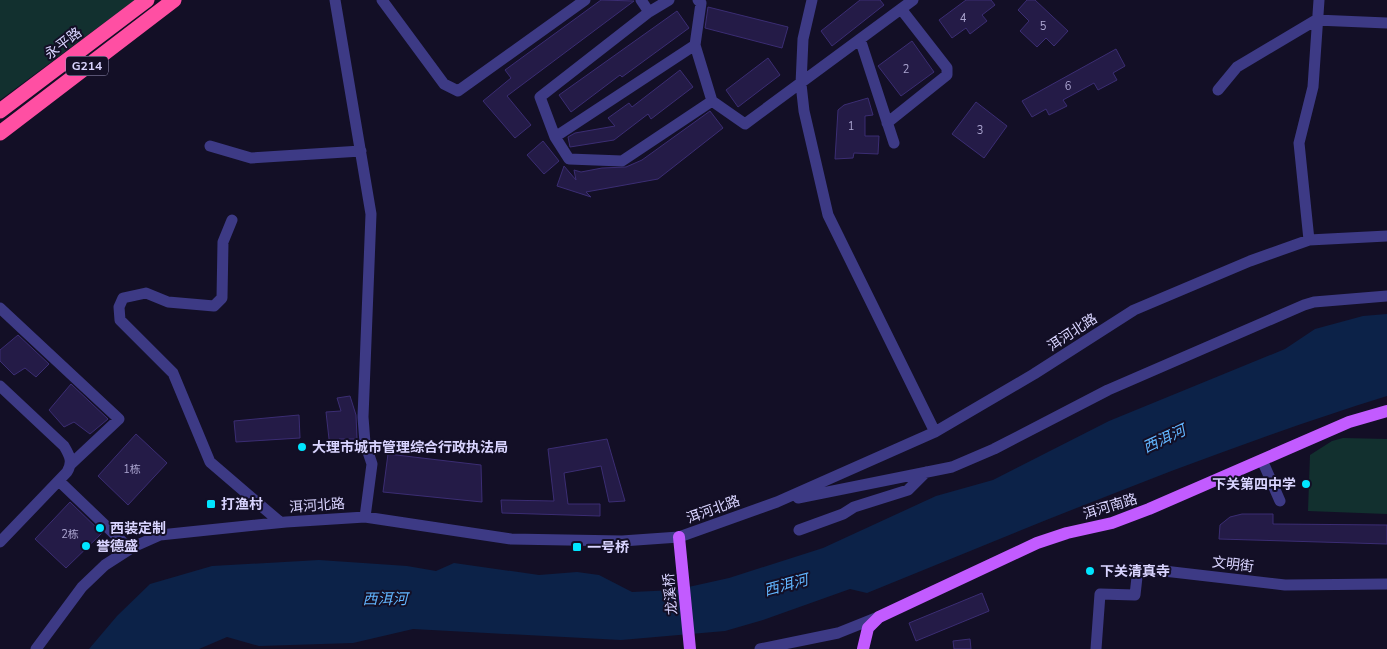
<svg xmlns="http://www.w3.org/2000/svg" width="1387" height="649" font-family="'Nunito Sans','Noto Sans SC',sans-serif">
  <style>
    .green { fill: #12302f }
    .water { fill: #0c2248 }
    .building { fill: #241b47; stroke: #3b2d73 }
    .lines { fill: none; stroke-linecap: round; stroke-linejoin: round }
    .minor { stroke: #3d3a85; stroke-width: 11 }
    .major { stroke: #c25bff; stroke-width: 12 }
    .highway { stroke: #ff4fa3; stroke-width: 15 }
    .poi-dot { fill: #00e5ff; stroke: #130f26; stroke-width: 2 }
    .labels { text-anchor: middle; stroke-width: 4; stroke-linejoin: round; paint-order: stroke }
    .number-label { font-size: 11px; fill: #aca6d1 }
    .shield { fill: #130f26; stroke: #9e99be; stroke-width: 1 }
    .shield-label { font-size: 12px; font-weight: bold; fill: #d9d4ff }
    .street-label { font-size: 14px; fill: #d9d4ff; stroke: #130f26 }
    .poi-label { font-size: 14px; font-weight: bold; fill: #d9d4ff; stroke: #130f26; text-anchor: start }
    .water-label { font-size: 15px; font-style: italic; fill: #62b6ff; stroke: #130f26 }
  </style>
  <rect width="100%" height="100%" fill="#130f26"/>
  <!-- green -->
  <path class="green" d="M0,0H135L0,100Z
    M1343,438L1387,439V514L1308,511L1310,455L1332,441Z"/>
  <!-- water -->
  <path class="water" d="M1387,314V396C1210,451 1039,523 867,593L850,589L763,620L725,631L621,640L413,629L353,643L259,646L227,637L199,649H89L117,616L150,584L212,566L319,560L407,566L436,571L454,563L539,575L577,572L599,575L632,592L675,590L729,578L823,548L936,496L993,480L1109,421L1285,349L1315,329L1363,316Z"/>
  <!-- building -->
  <path class="building" d="M601,0L634,1L507,96L531,125L515,138L483,101L511,78L505,70Z
    M860,0H880L884,5L832,46L821,31Z
    M966,0H991L995,5L982,15L987,21L970,34L966,28L952,38L939,20Z
    M1027,0H1035L1068,31L1054,46L1046,38L1037,47L1020,31L1029,21L1018,10Z
    M708,7L788,27L782,48L705,28Z
    M677,11L689,28L622,77L620,75L571,112L559,95Z
    M912,41L934,72L901,96L878,66Z
    M1116,49L1125,66L1113,73L1117,80L1098,90L1094,83L1063,100L1067,106L1049,115L1046,109L1032,117L1022,101Z
    M768,58L780,75L738,107L726,90Z
    M680,70L693,87L651,119L648,114L614,140L570,147L568,137L575,133L615,126L608,118L629,103L632,107Z
    M868,98L873,115L865,116V136H879L878,154L854,153L853,158L835,159L838,110L844,105Z
    M976,102L1007,126L984,158L952,134Z
    M710,111L723,128L658,179L586,192L591,197L557,186L564,166L576,180L574,170L581,172L602,168L626,167L642,160Z
    M543,141L559,161L544,174L527,155Z
    M18,335L49,364L36,377L25,368L14,375L0,361V350Z
    M71,384L108,419L90,434L74,422L64,427L49,410Z
    M350,396L356,415L357,439H339V447L330,448L326,412L341,411L337,398Z
    M299,415L300,438L236,442L234,421Z
    M136,434L167,463L128,505L98,476Z
    M607,439L625,501L609,502L601,466L564,473L568,504H600V516L502,513L501,500L554,501L548,449Z
    M388,454L481,465L482,502L383,492Z
    M70,502L102,533L66,568L35,539Z
    M1242,514H1273V524L1387,525V544L1219,539L1220,525L1230,517Z
    M982,593L989,611L916,641L909,623Z
    M970,639L971,649H954L953,641Z"/>
  <g class="lines">
    <!-- minor -->
    <path class="minor" d="M335,0L371,214L363,417L365,443L372,464L365,517
      M382,0L444,84L458,91L585,0
      M641,0L649,12L669,0
      M698,0L701,3L695,45L712,101L745,124L913,0
      M812,0L803,39L801,84L804,111L828,215L935,432
      M649,12L540,97L555,137L569,159L622,161L712,101
      M860,39L894,143
      M1218,90L1237,67L1316,20L1387,23
      M887,123L947,75V68L901,9
      M555,137L695,45
      M210,146L251,158L361,151
      M232,220L223,242L222,298L214,306L168,302L146,293L123,298L119,307L120,320L173,373L210,462L280,522
      M1309,240L1299,143L1313,87L1319,0
      M0,308L119,419L71,464
      M0,386L64,446C70,456 73,462 67,472L0,542
      M1262,460L1280,501
      M59,481L130,549
      M798,498L952,467L994,449L1108,390L1304,305L1314,302L1387,296
      M799,530L843,514L854,507L908,490L926,472
      M36,649L82,587L105,565L133,547L160,535L286,522L365,517L511,539L622,541L679,537L777,502L935,432L1034,374L1134,310L1250,261L1309,240L1387,236
      M760,649L838,633L878,617
      M1096,649L1100,594L1135,595L1138,568L1285,585L1387,584"/>
    <!-- major -->
    <path class="major" d="M679,537L690,649
      M863,649L868,628L879,617L1037,543L1067,533L1112,523L1149,509L1349,422L1387,411"/>
    <!-- highway -->
    <path class="highway" d="M0,111L147,0
      M0,133L174,0"/>
  </g>
  <!-- markers -->
  <g class="poi-dot">
    <circle cx="302" cy="447" r="5"/>
    <circle cx="1306" cy="484" r="5"/>
    <rect x="206" y="499" width="10" height="10" rx="2.5"/>
    <circle cx="100" cy="528" r="5"/>
    <circle cx="86" cy="546" r="5"/>
    <rect x="572" y="542" width="10" height="10" rx="2.5"/>
    <circle cx="1090" cy="571" r="5"/>
  </g>
  <g class="labels">
    <!-- number labels -->
    <g class="number-label">
      <text x="963" y="22">4</text>
      <text x="1043" y="30">5</text>
      <text x="906" y="73">2</text>
      <text x="1068" y="90">6</text>
      <text x="851" y="130">1</text>
      <text x="980" y="134">3</text>
      <text x="132" y="473">1栋</text>
      <text x="70" y="538">2栋</text>
    </g>
    <!-- shield labels -->
    <rect class="shield" x="66" y="56.5" width="42" height="19" rx="4"/>
    <g class="shield-label">
      <text x="87" y="70">G214</text>
    </g>
    <!-- street labels -->
    <g class="street-label">
      <text transform="translate(63 43) rotate(-37)" y="5">永平路</text>
      <text transform="translate(1072 332) rotate(-33)" y="5">洱河北路</text>
      <text transform="translate(317 505) rotate(-4)" y="5">洱河北路</text>
      <text transform="translate(1110 506) rotate(-17)" y="5">洱河南路</text>
      <text transform="translate(713 509) rotate(-20)" y="5">洱河北路</text>
      <text transform="translate(1233 564) rotate(7)" y="5">文明街</text>
      <text transform="translate(670 594) rotate(-95)" y="5">龙溪桥</text>
    </g>
    <!-- poi labels -->
    <g class="poi-label">
      <text x="312" y="452">大理市城市管理综合行政执法局</text>
      <text x="1296" y="489" text-anchor="end">下关第四中学</text>
      <text x="221" y="509">打渔村</text>
      <text x="110" y="533">西装定制</text>
      <text x="96" y="551">誉德盛</text>
      <text x="587" y="552">一号桥</text>
      <text x="1100" y="576">下关清真寺</text>
    </g>
    <!-- water labels -->
    <g class="water-label">
      <text transform="translate(1164 439) rotate(-25)" y="5">西洱河</text>
      <text transform="translate(786 585) rotate(-15)" y="5">西洱河</text>
      <text x="385" y="604">西洱河</text>
    </g>
  </g>
</svg>
